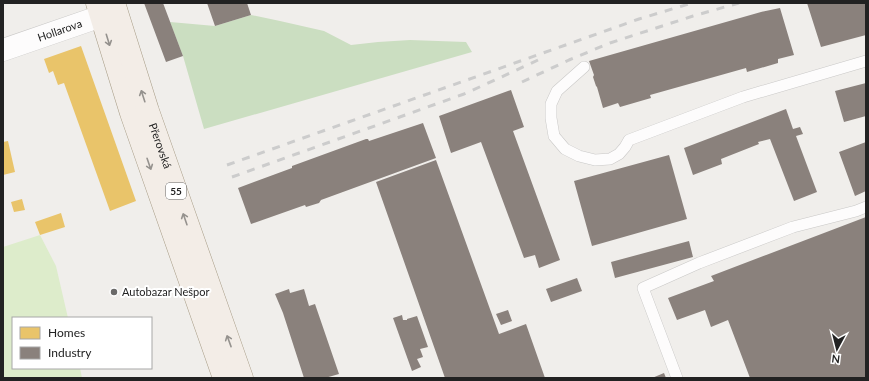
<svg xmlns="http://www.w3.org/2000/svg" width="869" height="381" font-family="Lato,sans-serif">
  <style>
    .grass { fill: #ddeccb }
    .forest { fill: #cbdec1 }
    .homes { fill: #e9c46a }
    .industry { fill: #8a817c }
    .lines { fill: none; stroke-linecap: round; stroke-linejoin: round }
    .service-casing { stroke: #c9c8c7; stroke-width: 12 }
    .minor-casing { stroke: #c9c8c7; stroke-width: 23 }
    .primary-casing { stroke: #a79c86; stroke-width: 23 }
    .service { stroke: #fdfcfc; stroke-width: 11 }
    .minor { stroke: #fdfcfc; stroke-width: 22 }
    .primary { stroke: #f3ede7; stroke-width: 22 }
    .rail { stroke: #ccc; stroke-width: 3; stroke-dasharray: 8 8; stroke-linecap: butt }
    .oneway { stroke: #95928e }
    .poi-dot { fill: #6a6968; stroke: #fff; stroke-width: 1.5 }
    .labels { text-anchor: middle; stroke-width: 4; stroke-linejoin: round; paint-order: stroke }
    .shield { fill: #fff; stroke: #646464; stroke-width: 1 }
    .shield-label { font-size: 10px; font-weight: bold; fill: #222 }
    .street-label { font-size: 11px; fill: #222; stroke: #fff }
    .poi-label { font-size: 11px; fill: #222; stroke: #fff; text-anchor: start }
  </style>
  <rect width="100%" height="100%" fill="#f0eeeb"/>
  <!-- grass -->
  <path class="grass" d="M40,235L56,266L68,318H13V368H80L82,378H3V247Z"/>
  <!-- forest -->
  <path class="forest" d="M251,15L280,21L324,31L351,45L378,42L410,40L466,42L472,52L204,129L183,56L170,22L215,26Z"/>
  <!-- homes -->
  <path class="homes" d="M81,46L136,201L110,211L64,83L58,85L53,71L49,73L44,59Z
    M8,141L15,172L3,175V142Z
    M22,199L25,210L14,212L11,202Z
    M61,213L65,227L40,235L35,222Z"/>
  <!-- industry -->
  <path class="industry" d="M144,3H163L183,56L166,62Z
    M207,3H247L251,15L215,26Z
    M807,3H866V35L821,47Z
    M780,8L794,55L778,59V63L747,72L746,68L650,95L651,98L620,107L618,103L603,108L597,87L596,86L593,77L594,75L589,61L761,12Z
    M866,83V116L844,122L835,91Z
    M511,90L524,127L513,131L560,260L539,268L535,255L524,258L481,142L451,153L439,116Z
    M786,109L793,129L800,127L803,134L796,136L817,192L794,201L770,139L758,142L759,144L721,159L722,164L693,175L684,148Z
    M423,123L436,158L321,200L319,203L306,207L305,205L251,224L238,188L292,168V166L366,139H368L369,141Z
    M866,142V191L855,196L839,152Z
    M669,155L687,219L592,246L574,181Z
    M436,160L499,334L526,324L545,378H445L376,182Z
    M866,217V378H750L728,320L711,327L705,310L677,320L668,298L714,281L711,276Z
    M689,241L693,257L615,278L611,262Z
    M577,278L582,291L551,302L546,289Z
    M289,289L290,293L304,289L309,306L315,304L339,374L325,378H304L283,313L275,294Z
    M508,310L512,321L501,325L496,314Z
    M402,315L403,320H407V319L417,316L428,347L420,349L423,357L417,359L421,367L412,371L393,318Z
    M664,373L666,378H652Z"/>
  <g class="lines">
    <!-- service casing -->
    <g class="service-casing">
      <path id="service" d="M584,67L557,91L551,104V118L554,136L565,149L579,156L595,160L610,159L619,154L625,147L629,140L743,97L866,61
        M677,378L643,288L699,263L793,227L856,211L866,207"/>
    </g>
    <!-- minor casing -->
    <g class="minor-casing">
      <g id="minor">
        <path id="s1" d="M3,50L116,11"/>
      </g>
    </g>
    <!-- primary casing -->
    <g class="primary-casing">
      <g id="primary">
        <path d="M97,3L131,113L224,378"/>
        <path id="s2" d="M114,3L148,111L242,378"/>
      </g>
    </g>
    <!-- service -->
    <use href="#service" class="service"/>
    <!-- minor -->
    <use href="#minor" class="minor"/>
    <!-- primary -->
    <use href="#primary" class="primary"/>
    <!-- rail -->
    <path class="rail" d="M522,82L569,60L610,43L693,16L739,3
      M227,165L639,19L692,3
      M232,177L464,94L495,80L538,60"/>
  </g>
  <!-- one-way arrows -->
  <defs><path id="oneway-shaft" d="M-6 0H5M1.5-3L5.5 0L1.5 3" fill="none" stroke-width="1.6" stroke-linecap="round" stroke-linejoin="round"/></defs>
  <g class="oneway">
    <use href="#oneway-shaft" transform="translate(108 40) rotate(73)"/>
    <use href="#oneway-shaft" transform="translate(143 96) rotate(-108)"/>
    <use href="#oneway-shaft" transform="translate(149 164) rotate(71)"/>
    <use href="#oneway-shaft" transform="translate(185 219) rotate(-109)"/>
    <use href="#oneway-shaft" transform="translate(229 341) rotate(-110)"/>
  </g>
  <!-- markers -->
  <circle class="poi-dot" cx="114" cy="292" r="4"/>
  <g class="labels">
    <!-- shield labels -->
    <rect class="shield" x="166" y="183" width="20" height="16" rx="3"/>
    <g class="shield-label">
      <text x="176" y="195">55</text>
    </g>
    <!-- street labels -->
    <g class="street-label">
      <text dy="4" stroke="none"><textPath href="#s1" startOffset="60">Hollarova</textPath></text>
      <text dy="4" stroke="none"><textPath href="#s2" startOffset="150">Přerovská</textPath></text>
    </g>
    <!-- poi labels -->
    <g class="poi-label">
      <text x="122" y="296">Autobazar Nešpor</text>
    </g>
  </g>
  <!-- border -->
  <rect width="869" height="381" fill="none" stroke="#222222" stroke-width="8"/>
  <!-- legend -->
  <rect x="12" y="317" width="140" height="52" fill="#ffffff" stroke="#a7a7a7"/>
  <rect x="20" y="327" width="20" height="12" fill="#e9c46a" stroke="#a7a7a7"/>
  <text x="48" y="337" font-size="12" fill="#222222">Homes</text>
  <rect x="20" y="347" width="20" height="12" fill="#8a817c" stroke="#a7a7a7"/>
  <text x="48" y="357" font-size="12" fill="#222222">Industry</text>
  <!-- north arrow -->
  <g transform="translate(837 349) rotate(187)" stroke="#ffffff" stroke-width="3" paint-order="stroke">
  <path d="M0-3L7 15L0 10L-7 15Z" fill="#222222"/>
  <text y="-6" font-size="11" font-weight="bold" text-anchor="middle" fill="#222222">N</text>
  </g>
</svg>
